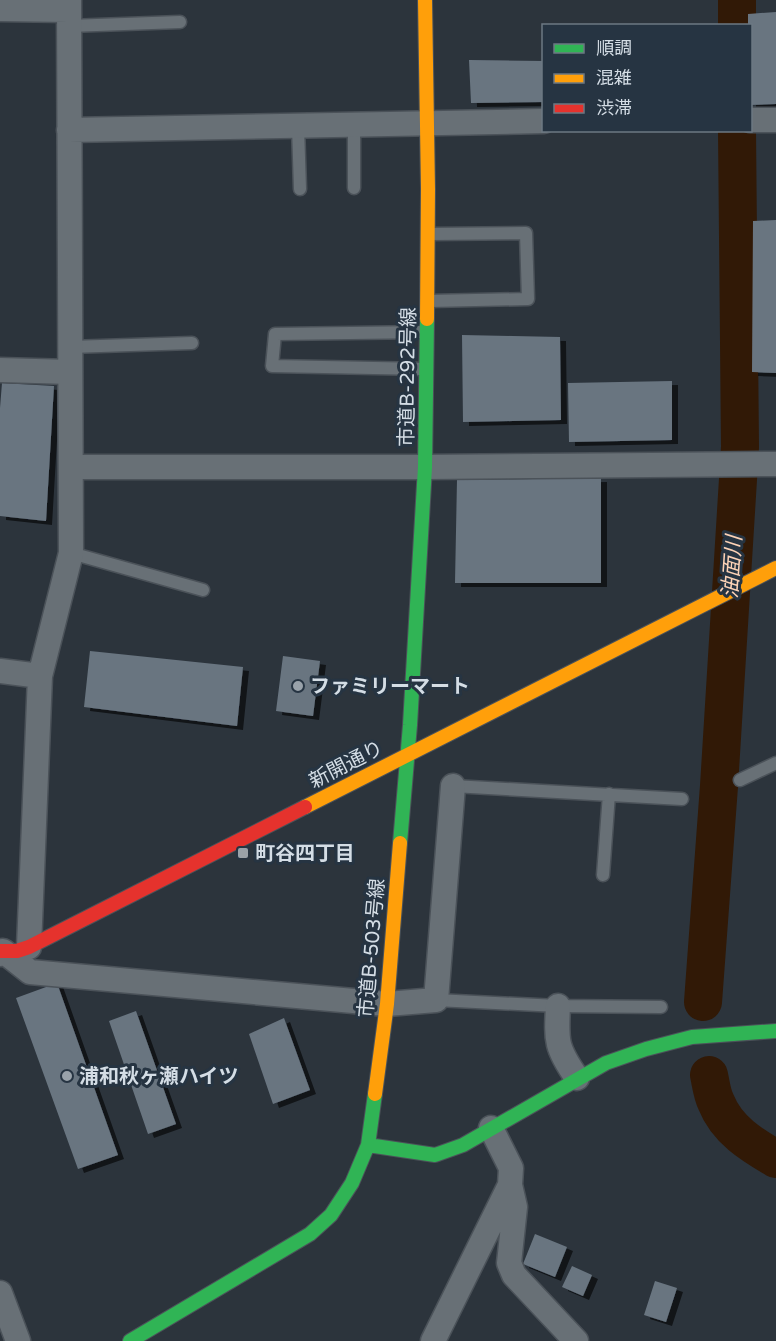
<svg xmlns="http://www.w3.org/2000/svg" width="776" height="1341" font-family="'Varela Round','Noto Sans JP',sans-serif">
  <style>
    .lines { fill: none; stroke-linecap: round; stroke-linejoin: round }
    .river { stroke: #311906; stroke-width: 38 }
    .building { fill: #697580; filter: url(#shadow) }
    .lane-casing { stroke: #4b5259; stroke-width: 15 }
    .street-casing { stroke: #4b5259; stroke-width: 27 }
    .fast-casing { stroke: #4b5259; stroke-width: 16 }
    .slow-casing { stroke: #4b5259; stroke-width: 16 }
    .jam-casing { stroke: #4b5259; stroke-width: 16 }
    .lane { stroke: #687076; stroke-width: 12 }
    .street { stroke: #687076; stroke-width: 24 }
    .fast { stroke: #30b455; stroke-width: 14 }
    .slow { stroke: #ff9f0a; stroke-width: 14 }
    .jam { stroke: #e5322d; stroke-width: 14 }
    .poi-dot { fill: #99a2aa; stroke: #263442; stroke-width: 2 }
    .labels { text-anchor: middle; stroke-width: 6; stroke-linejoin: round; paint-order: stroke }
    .street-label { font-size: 20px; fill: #d4dde5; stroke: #263442 }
    .poi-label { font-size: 20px; font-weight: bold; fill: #d4dde5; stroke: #263442; text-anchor: start }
    .water-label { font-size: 21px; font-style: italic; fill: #fcd2b6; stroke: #263442 }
  </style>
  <defs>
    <filter id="shadow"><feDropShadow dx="6" dy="4" stdDeviation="0" flood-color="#0009"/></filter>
  </defs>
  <rect width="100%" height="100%" fill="#2c343c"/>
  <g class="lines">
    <!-- river -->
    <path class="river" d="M737,0V26
      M703,1002L719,786L740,447L737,130
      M709,1075C711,1084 712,1094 716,1102C727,1130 752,1145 776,1159"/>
  </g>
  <!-- building -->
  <path class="building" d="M776,12V104L750,105V26H748V14Z
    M469,60L544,61V102L471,103Z
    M776,220V373L752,372L753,221Z
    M462,335L560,337L561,420L463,422Z
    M672,381V440L569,442L568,383Z
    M2,383L54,386L46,521L0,516V408Z
    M601,478V583H455L457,480Z
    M90,651L243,667L237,726L84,707Z
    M283,656L320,661L313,716L276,711Z
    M57,983L118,1155L78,1169L16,998Z
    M136,1011L176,1124L148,1134L109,1021Z
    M284,1018L310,1090L273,1104L249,1034Z
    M535,1234L567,1247L555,1277L523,1264Z
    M572,1266L592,1275L583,1296L562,1287Z
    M655,1281L677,1288L666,1322L644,1315Z"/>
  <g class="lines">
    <!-- lane casing -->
    <g class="lane-casing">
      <path id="lane" d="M69,26L180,22
        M298,127L300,189
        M354,188V126
        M429,301L528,299L526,233L430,234
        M70,347L192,343
        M425,369L272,366L275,334L426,332
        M71,553L203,590
        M740,780L776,763
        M453,786L682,799
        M603,875L609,794
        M436,1000L558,1006L661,1007"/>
    </g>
    <!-- street casing -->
    <g class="street-casing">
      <path id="street" d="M0,9L69,10
        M750,120H776
        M69,130L544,121
        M0,370L70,372
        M71,467H425L776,464
        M0,671L40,676
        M29,947L40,676L71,553L69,0
        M0,954L3,951L30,972L387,1004L436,1000L453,786
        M558,1006C556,1041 556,1048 577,1078
        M510,1185L515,1207L509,1263L514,1275L576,1341
        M0,1293L18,1341
        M433,1341L510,1185L511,1168L491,1128"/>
    </g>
    <!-- fast casing -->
    <g class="fast-casing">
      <path id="fast" d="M400,843L410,725L425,467L427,319
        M368,1145L435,1155L463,1145L606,1063L646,1049L692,1037L776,1031
        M130,1341L310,1234L331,1215L352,1183L368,1145L375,1094"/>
    </g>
    <!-- slow casing -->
    <g class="slow-casing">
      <path id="slow" d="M425,0L428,189L427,319
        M305,807L776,568
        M375,1094L387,1004L400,843"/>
    </g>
    <!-- jam casing -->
    <g class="jam-casing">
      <path id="jam" d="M0,951H17L29,947L305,807"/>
    </g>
    <!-- lane -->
    <use href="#lane" class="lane"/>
    <!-- street -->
    <use href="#street" class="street"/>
    <!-- fast -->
    <use href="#fast" class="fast"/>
    <!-- slow -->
    <use href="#slow" class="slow"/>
    <!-- jam -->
    <use href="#jam" class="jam"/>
  </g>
  <!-- markers -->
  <g class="poi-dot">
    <circle cx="298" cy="686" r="6"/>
    <rect x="237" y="847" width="12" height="12" rx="3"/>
    <circle cx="67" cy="1076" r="6"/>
  </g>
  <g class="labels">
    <!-- street labels -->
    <g class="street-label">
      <text transform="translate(407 377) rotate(-89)" y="7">市道B-292号線</text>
      <text transform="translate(346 764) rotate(-27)" y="7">新開通り</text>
      <text transform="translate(371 948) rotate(-85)" y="7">市道B-503号線</text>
    </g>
    <!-- poi labels -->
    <g class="poi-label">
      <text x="310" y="693">ファミリーマート</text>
      <text x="255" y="860">町谷四丁目</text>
      <text x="79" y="1083">浦和秋ヶ瀬ハイツ</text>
    </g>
    <!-- water labels -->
    <g class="water-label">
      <text transform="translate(732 567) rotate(-86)" y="7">油面川</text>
    </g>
  </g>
  <!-- legend -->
  <rect x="542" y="24" width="210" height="108" fill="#263442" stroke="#6c7883" stroke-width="1.5"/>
  <rect x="554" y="44" width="30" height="9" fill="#30b455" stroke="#6c7883" stroke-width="1.5"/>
  <text x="596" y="54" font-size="18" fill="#d4dde5">順調</text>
  <rect x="554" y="74" width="30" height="9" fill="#ff9f0a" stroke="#6c7883" stroke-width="1.5"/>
  <text x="596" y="84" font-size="18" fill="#d4dde5">混雑</text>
  <rect x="554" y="104" width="30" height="9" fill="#e5322d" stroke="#6c7883" stroke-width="1.5"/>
  <text x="596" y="114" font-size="18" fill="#d4dde5">渋滞</text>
</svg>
